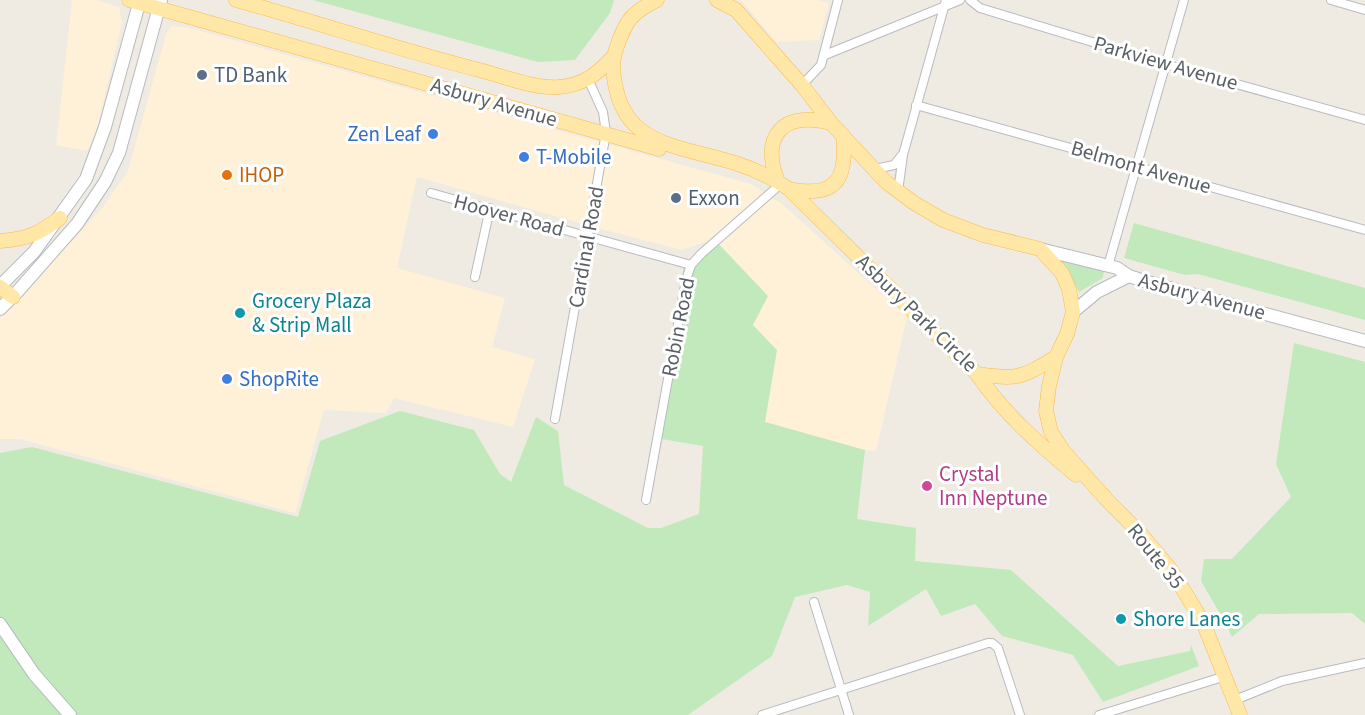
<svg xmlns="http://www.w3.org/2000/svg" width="1365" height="715" font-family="'Source Sans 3',sans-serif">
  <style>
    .commercial { fill: #fff1d7 }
    .green { fill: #c1e9bc }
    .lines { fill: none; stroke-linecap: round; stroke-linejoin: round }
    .street-casing { stroke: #b7bbc0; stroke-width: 10 }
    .secondary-casing { stroke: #b6bbc0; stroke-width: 14 }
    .primary-casing { stroke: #fdb94c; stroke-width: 15 }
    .street { stroke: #fff; stroke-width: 8 }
    .secondary { stroke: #fff; stroke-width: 12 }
    .primary { stroke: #ffe8a7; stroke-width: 14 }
    .service-dot { fill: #5c6f8a; stroke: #fff; stroke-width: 2 }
    .shop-dot { fill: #3f7fe0; stroke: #fff; stroke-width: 2 }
    .food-dot { fill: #e8710a; stroke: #fff; stroke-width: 2 }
    .culture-dot { fill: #0f9aa8; stroke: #fff; stroke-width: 2 }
    .hotel-dot { fill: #d1479c; stroke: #fff; stroke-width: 2 }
    .labels { text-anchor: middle; stroke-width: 6; stroke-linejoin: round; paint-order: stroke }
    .street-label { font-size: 21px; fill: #5a6064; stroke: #fff }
    .service-label { font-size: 21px; fill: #4e5e75; stroke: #fff; text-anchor: start }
    .shop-label { font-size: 21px; fill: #366cbe; stroke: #fff; text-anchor: start }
    .food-label { font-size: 21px; fill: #c56008; stroke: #fff; text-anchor: start }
    .culture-label { font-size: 21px; fill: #0d838f; stroke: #fff; text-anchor: start }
    .hotel-label { font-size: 21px; fill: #b23c85; stroke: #fff; text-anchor: start }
  </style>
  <rect width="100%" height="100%" fill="#efebe2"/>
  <!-- commercial -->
  <path class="commercial" d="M72,0H97L119,7L122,22L96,134L87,151L56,145Z
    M741,0H816L829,3L819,40L776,42Z
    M172,26L186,27L751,184L782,204L907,317L876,451L864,450L765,422L777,351L752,325L714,239L682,250L601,229L417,177L397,268L505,298L492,347L535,359L513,427L394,398L386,413L324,410L295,513L20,439H0V318L103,207L128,171L166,34Z"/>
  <!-- green -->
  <path class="green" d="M313,0H614L610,13L575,60L538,62Z
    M1134,223L1365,288V320L1198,274L1185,275L1124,258Z
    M714,239L768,296L753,325L777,350L765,422L865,450L857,519L916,528L915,561L1011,570L1118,666L1190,651L1191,645L1199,666L1103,702L1073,655L1002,636L975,604L941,616L926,589L868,626L870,592L847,585L795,597L772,656L688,715H0V453L32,447L298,517L320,441L400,411L474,430L500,474L511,482L536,417L558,431L564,485L648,528H661L699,514L703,446L656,438L684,265Z
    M1056,257L1104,269L1103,278L1079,292L1066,268Z
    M1294,343L1365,362V624L1352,613L1259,614L1232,637L1226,624L1201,581L1204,559H1232L1291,497L1276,464Z"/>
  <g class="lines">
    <!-- street casing -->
    <g class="street-casing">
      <path id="street" d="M970,0L980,8L1165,64L1365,120
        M1331,0L1365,10
        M825,55L960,0
        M802,85L821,65L838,0
        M916,105L1365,230
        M875,169L894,165L902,155
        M898,191L903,155L946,0
        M431,193L691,265
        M1108,266L1184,0
        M475,277L490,208
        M555,419L606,133L603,112L588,79
        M646,500L686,280L691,265L701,254L775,189
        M814,602L849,715
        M1235,700L1282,681L1365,663
        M762,715L988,643H992L998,648L1020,715
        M1099,715L1226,676"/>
    </g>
    <!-- secondary casing -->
    <g class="secondary-casing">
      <path id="secondary" d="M1040,249L1117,268L1129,276L1144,281L1365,341
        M0,286L34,252L86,179L105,127L140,0
        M0,309L18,291L77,224L105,182L119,153L161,0
        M1073,312L1097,292L1129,276
        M0,624L34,674L70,715"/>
    </g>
    <!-- primary casing -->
    <g class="primary-casing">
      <path id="primary" d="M129,0L659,149
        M236,0C319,23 400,50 483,71C505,77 536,89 559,87C584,85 597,74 613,57
        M657,0C649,4 637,11 631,18C623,27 613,54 613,65C616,146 673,144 735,163C754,169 773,178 789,189L977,374C1004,414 1039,444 1076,475
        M717,0L736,10L802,85L831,123L886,182L914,203L943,220L983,235L1040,249L1062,273L1069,289L1073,312L1067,334L1056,357L1049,386L1046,411L1051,432L1064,452L1108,501L1141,534L1171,570L1203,622L1240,715
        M778,182C760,135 783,111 831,123
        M789,189C835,198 848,181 843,135
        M0,241C28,239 38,234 60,218
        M0,287L13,297
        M977,374C1018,380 1021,378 1056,357"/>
    </g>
    <!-- street -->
    <use href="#street" class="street"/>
    <!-- secondary -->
    <use href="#secondary" class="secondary"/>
    <!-- primary -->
    <use href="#primary" class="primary"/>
  </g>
  <!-- markers -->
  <g class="service-dot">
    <circle cx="202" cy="75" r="6"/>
    <circle cx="676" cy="198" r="6"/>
  </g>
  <g class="shop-dot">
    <circle cx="433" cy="134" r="6"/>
    <circle cx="524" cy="157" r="6"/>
    <circle cx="227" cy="379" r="6"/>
  </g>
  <circle class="food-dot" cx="227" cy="175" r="6"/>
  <g class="culture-dot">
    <circle cx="240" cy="313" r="6"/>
    <circle cx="1121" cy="619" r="6"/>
  </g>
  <circle class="hotel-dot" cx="927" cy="486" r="6"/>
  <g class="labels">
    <!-- street labels -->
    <g class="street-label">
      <text transform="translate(1166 63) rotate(16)" y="7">Parkview Avenue</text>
      <text transform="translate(494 102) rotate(16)" y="7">Asbury Avenue</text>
      <text transform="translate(1141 167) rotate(16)" y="7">Belmont Avenue</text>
      <text transform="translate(509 215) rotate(15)" y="7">Hoover Road</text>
      <text transform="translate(586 247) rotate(-80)" y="7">Cardinal Road</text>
      <text transform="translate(1202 296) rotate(15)" y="7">Asbury Avenue</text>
      <text transform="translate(917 313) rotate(44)" y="7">Asbury Park Circle</text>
      <text transform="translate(678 327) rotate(-79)" y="7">Robin Road</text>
      <text transform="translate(1156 556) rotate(51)" y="7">Route 35</text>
    </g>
    <!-- service labels -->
    <g class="service-label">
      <text x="214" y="82">TD Bank</text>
      <text x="688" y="205">Exxon</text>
    </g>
    <!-- shop labels -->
    <g class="shop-label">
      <text x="421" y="141" text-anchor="end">Zen Leaf</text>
      <text x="536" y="164">T-Mobile</text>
      <text x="239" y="386">ShopRite</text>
    </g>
    <!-- food labels -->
    <g class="food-label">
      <text x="239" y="182">IHOP</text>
    </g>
    <!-- culture labels -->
    <g class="culture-label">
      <text x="252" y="308">Grocery Plaza<tspan x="252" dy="24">&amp; Strip Mall</tspan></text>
      <text x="1133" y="626">Shore Lanes</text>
    </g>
    <!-- hotel labels -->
    <g class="hotel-label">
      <text x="939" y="481">Crystal<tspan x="939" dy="24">Inn Neptune</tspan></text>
    </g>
  </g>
</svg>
